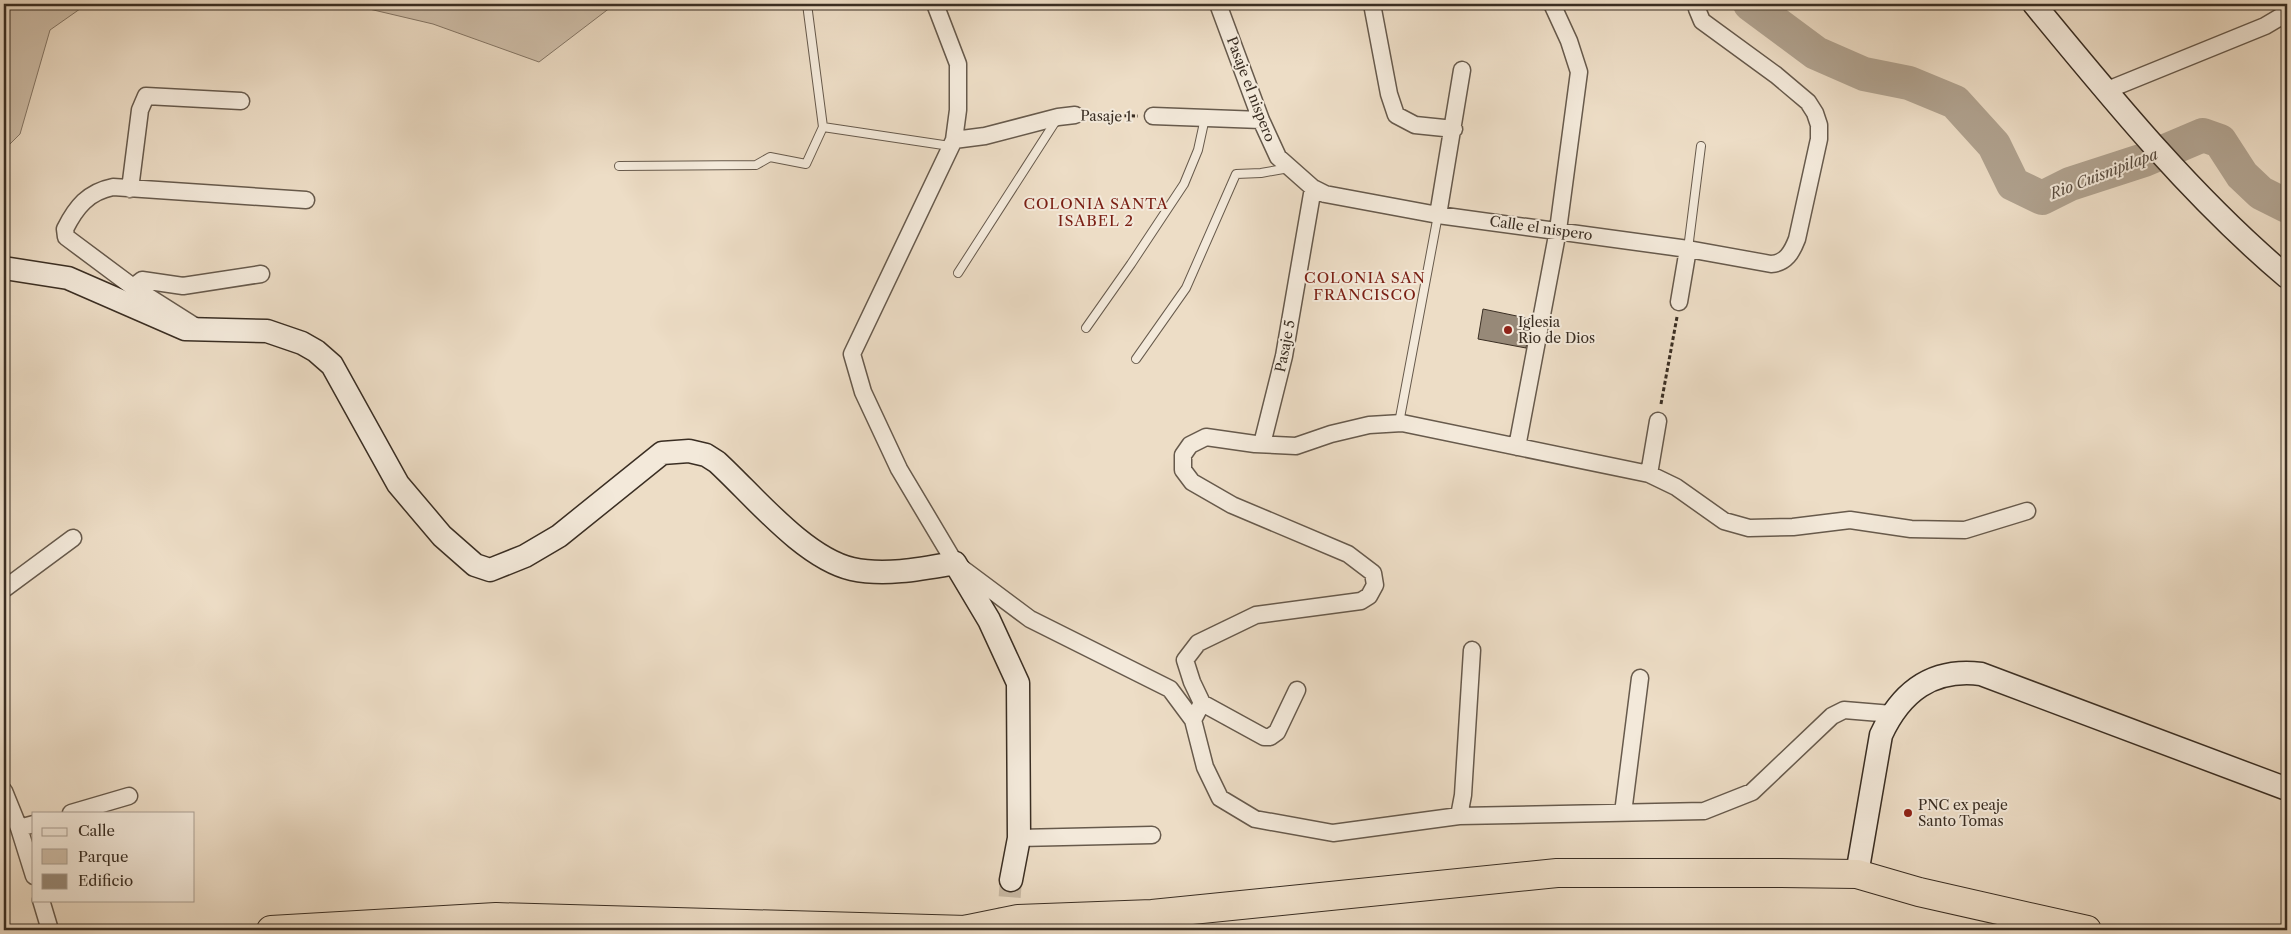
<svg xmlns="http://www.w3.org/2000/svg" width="2291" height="934" font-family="'Libre Caslon Text',serif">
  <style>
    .green { fill: #cfbfaa; stroke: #847666 }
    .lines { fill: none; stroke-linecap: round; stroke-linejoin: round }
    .river { stroke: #b0a28f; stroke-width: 34 }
    .building { fill: #978978; stroke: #3a2e23 }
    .secondary-tunnel { stroke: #c9baa5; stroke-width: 22; stroke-dasharray: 22 11; stroke-linecap: butt }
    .lane-casing { stroke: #675a4c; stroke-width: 10 }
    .street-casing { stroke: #675a4c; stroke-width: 19 }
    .secondary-casing { stroke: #3a2e23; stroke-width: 25 }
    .highway-casing { stroke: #3a2e23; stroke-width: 30 }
    .path { stroke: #3a2e23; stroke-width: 3; stroke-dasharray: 4 2.5; stroke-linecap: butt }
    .lane { stroke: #f3e9da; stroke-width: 8 }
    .street { stroke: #f3e9da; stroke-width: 16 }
    .secondary { stroke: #f3e9da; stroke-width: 22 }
    .highway { stroke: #edddc6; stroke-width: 28 }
    .poi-dot { fill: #8f2418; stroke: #f3e9da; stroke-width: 2 }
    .labels { text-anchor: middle; stroke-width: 4; stroke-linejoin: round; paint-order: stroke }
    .street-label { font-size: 14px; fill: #3a2e23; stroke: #f3e9da }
    .poi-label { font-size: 14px; fill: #3a2e23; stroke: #f3e9da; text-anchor: start }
    .water-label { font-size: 15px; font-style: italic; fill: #584b3e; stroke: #f3e9da }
    .neighbourhood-label { font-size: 15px; letter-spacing: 1px; fill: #7a1f14; stroke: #f3e9da }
  </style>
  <rect width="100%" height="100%" fill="#edddc6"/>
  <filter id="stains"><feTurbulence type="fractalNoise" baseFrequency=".004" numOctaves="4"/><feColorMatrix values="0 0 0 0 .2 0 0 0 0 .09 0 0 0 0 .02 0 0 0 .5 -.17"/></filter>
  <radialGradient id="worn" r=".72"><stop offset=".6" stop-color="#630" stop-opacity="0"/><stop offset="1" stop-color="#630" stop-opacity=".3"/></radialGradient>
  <!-- green -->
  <path class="green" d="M4,4H87L50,30L20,134L4,150Z
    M348,4H615L539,62L433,24Z"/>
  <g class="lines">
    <!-- river -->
    <path class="river" d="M1750,4L1816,53L1864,74L1909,83L1955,102L1994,145L2013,184L2042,198L2070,184L2144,160L2203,135L2220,141L2242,175L2261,193L2287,206"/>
  </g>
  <!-- building -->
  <path class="building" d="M1483,309L1531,319L1526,348L1478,339Z"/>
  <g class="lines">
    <!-- secondary-tunnel -->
    <path class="secondary-tunnel" d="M1007,930L1011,880"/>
    <!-- lane casing -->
    <g class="lane-casing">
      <path id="lane" d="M823,127L950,146
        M619,166L756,165L770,157L806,164L823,127L807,4
        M1688,249L1701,146
        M958,273L1057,119
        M1086,328L1131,264L1184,184L1198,150L1205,118
        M1136,359L1186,288L1236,174L1261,173L1289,168
        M1399,423L1438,215"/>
    </g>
    <!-- street casing -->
    <g class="street-casing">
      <path id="street" d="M935,4L958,64V110L954,140L852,354L863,392L899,469L955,563L1030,619L1170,689L1193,720L1205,767L1220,798L1255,819L1333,833L1459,816L1704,811L1752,792L1832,716L1844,710L1892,714
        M1218,4L1261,120L1278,157L1313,188L1325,194L1438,215L1688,249L1771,264C1786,263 1792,252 1797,239L1819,139V125L1815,113L1808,102L1776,75L1702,21L1697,9L1698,4
        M1372,4L1389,94L1396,115L1415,125L1454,129
        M2105,91L2265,26L2287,13
        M1153,116L1261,120
        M954,140L985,136L1058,117L1075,115
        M130,189L140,110L146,96L241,101
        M1438,215L1462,70
        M133,287L142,280L183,286L261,274
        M1679,302L1688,249
        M193,325L133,287L66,237L65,229C76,207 88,192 113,187L306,200
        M1262,444L1284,356L1313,188
        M1517,447L1558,230L1579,72L1569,41L1552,4
        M1649,474L1658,421
        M4,589L73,538
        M1202,703L1264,737H1270L1277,732L1297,690
        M1193,720L1202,703L1192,682L1185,660L1198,643L1256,615L1361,601L1369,596L1375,585L1373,573L1348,554L1232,505L1192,482L1183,470V455L1190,445L1206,437L1255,444L1296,446L1331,434L1369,425L1402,423L1649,474L1676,487L1724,521L1749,528L1793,527L1850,520L1911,529L1965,530L2027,511
        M4,791L19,828L34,876
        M71,813L129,796
        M1623,813L1640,678
        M1459,816L1463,795L1472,650
        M19,828L34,824
        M1019,838L1152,835
        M41,900L50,930"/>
    </g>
    <!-- secondary casing -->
    <g class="secondary-casing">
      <path id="secondary" d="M2034,4C2113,100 2192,197 2287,277
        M4,268L68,278L185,329L267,331L302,343L316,351L332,365L398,484L442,536L475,565L490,570L525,556L559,536L662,453L689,451L706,455L717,462C753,495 804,558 852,569C885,576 921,569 955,563L989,620L1018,683L1019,838L1011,880
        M1857,874L1881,735C1901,692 1932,668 1981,674L2287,789"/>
    </g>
    <!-- highway casing -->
    <g class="highway-casing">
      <path id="highway" d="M271,930L496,917L967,930
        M964,930L1018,919L1152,914L1557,873H1781L1857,874L1919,892L2087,930"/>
    </g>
    <!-- path -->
    <path class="path" d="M1092,115L1138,116
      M1661,404L1677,317"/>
    <!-- lane -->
    <use href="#lane" class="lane"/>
    <!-- street -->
    <use href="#street" class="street"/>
    <!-- secondary -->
    <use href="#secondary" class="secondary"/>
    <!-- highway -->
    <use href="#highway" class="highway"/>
  </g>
  <!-- markers -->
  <g class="poi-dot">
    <circle cx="1508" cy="330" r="5"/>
    <circle cx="1908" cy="813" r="5"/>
  </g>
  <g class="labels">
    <!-- street labels -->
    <g class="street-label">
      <text transform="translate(1251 89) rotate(69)" y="5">Pasaje el nispero</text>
      <text transform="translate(1106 116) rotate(1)" y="5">Pasaje 1</text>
      <text transform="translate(1541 228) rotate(8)" y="5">Calle el nispero</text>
      <text transform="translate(1285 346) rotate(-79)" y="5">Pasaje 5</text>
    </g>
    <!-- poi labels -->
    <g class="poi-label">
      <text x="1518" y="327">Iglesia<tspan x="1518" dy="16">Rio de Dios</tspan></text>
      <text x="1918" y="810">PNC ex peaje<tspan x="1918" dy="16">Santo Tomas</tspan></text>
    </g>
    <!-- water labels -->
    <g class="water-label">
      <text transform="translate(2104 174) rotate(-21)" y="5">Rio Cuisnipilapa</text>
    </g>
    <!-- neighbourhood labels -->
    <g class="neighbourhood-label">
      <text x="1096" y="209">COLONIA SANTA<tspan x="1096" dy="17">ISABEL 2</tspan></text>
      <text x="1365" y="283">COLONIA SAN<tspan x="1365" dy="17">FRANCISCO</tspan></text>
    </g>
  </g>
  <!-- margin -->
  <rect width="2291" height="934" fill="none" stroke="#edddc6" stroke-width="20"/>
  <rect x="5" y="5" width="2281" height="924" fill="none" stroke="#3a2e23" stroke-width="2.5"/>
  <rect x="10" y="10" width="2271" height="914" fill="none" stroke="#3a2e23"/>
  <!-- legend -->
  <rect x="32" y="812" width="162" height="90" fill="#f3e9da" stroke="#a99e91"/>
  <rect x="42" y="828" width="25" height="8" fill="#f3e9da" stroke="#a99e91"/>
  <text x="78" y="836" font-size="15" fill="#3a2e23">Calle</text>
  <rect x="42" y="849" width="25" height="15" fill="#cfbfaa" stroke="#a99e91"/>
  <text x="78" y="862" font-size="15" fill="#3a2e23">Parque</text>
  <rect x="42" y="874" width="25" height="15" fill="#978978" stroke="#a99e91"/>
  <text x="78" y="886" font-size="15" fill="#3a2e23">Edificio</text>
  <rect width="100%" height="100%" filter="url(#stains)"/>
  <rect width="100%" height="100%" fill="url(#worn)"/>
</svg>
